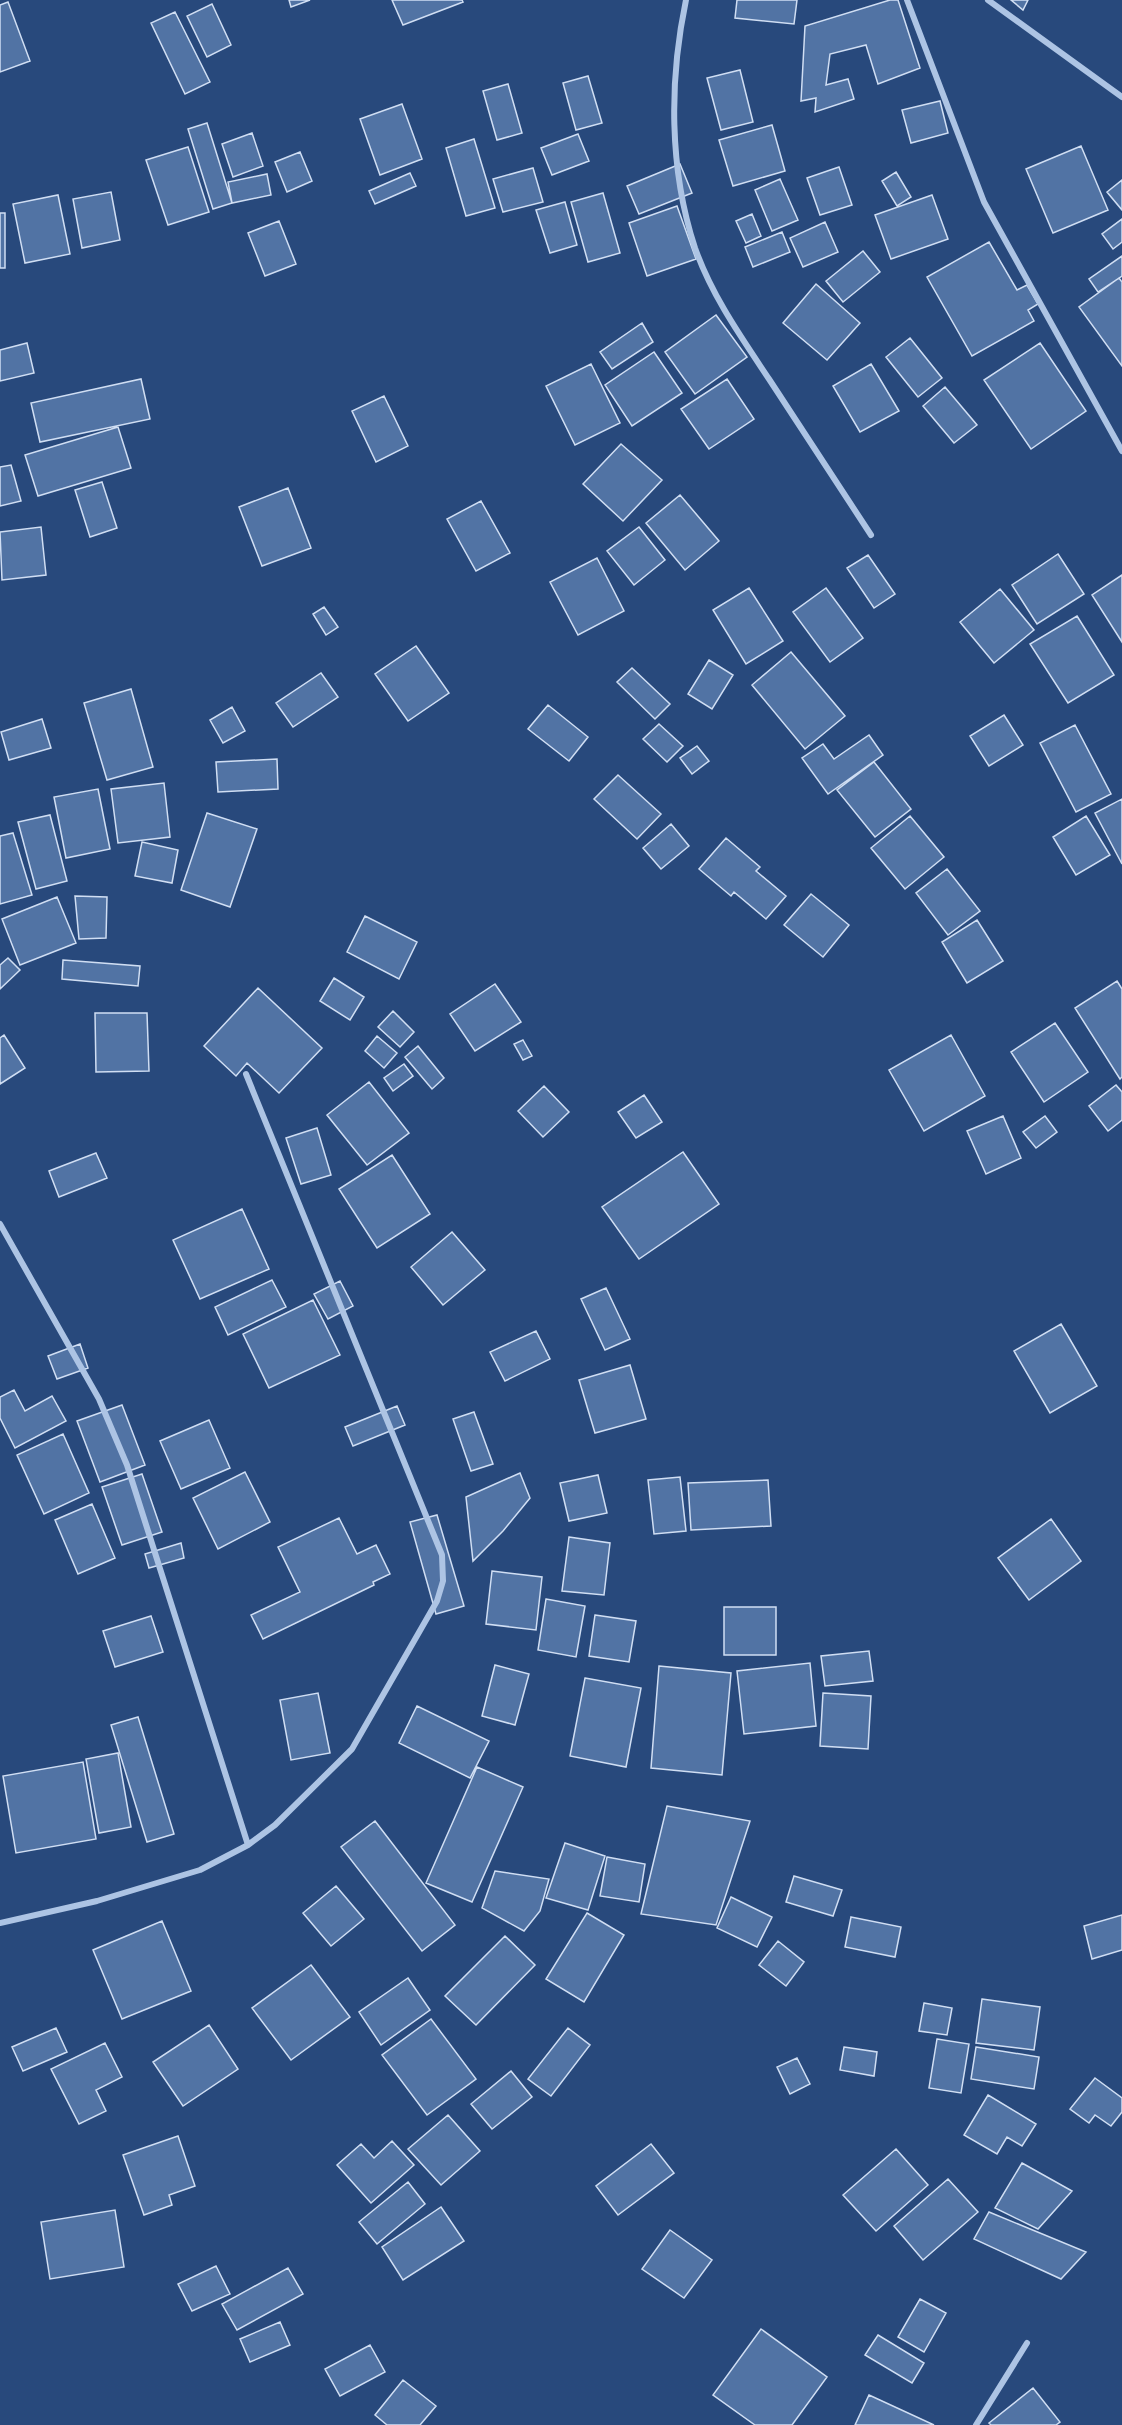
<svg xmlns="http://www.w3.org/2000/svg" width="1122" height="2425" font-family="Manrope,sans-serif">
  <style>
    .building { fill: #5173a4; stroke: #d0def3; stroke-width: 1.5 }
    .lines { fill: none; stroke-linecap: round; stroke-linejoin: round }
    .street { stroke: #adc4e4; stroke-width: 6 }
  </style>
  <rect width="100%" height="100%" fill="#28497c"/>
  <!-- building -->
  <path class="building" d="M289,0H310L291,7Z
    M392,0H462L463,2L403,25Z
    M737,0H797L794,24L735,18Z
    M890,0H898L920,68L878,84L866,45L830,54L826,85L848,79L854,99L815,112L816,98L801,101L805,26Z
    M1011,0H1028L1023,10Z
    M8,2L30,61L0,72V5Z
    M212,4L231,45L207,57L187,16Z
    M175,12L210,82L185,94L151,23Z
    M740,70L753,122L721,130L707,78Z
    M588,76L602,123L576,130L563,83Z
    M508,84L522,133L497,140L483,91Z
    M940,101L948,133L911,143L902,110Z
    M402,104L422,159L380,175L360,119Z
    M207,123L232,203L213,209L188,129Z
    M772,125L785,171L733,186L719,140Z
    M252,133L263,166L233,177L222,144Z
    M578,134L589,161L552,175L541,148Z
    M474,139L495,208L466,216L446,148Z
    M1081,146L1108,210L1053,233L1026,169Z
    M188,147L209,212L168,225L146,160Z
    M300,152L312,181L287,192L275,162Z
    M680,164L692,193L639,214L627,186Z
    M839,167L852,205L820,215L807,178Z
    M533,168L543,202L503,212L493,179Z
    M896,172L911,197L897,206L882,181Z
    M410,173L416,186L375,204L369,191Z
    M267,174L271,195L232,203L228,182Z
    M780,179L798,220L772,231L755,190Z
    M1122,180V210L1107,192Z
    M111,192L120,240L82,248L73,199Z
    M603,193L620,253L588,262L571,202Z
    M58,195L70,254L25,263L13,204Z
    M932,195L948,239L891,259L875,215Z
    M565,202L577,245L550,253L536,210Z
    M677,206L696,259L647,276L629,223Z
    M0,213H5V268H0Z
    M752,214L761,236L746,243L736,221Z
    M1122,219V242L1113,249L1102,234Z
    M279,221L296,264L265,276L248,233Z
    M825,222L838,252L803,267L790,238Z
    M782,232L790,252L753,267L745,247Z
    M989,242L1017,290L1027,285L1038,304L1028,310L1034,321L972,356L927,277Z
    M863,251L880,272L843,302L826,281Z
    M1122,256V276L1098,292L1089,279Z
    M1119,278L1122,282V366L1079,307Z
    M816,284L860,323L827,360L783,323Z
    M716,315L747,357L695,394L665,352Z
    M642,323L653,342L612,369L600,352Z
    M910,338L942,378L918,397L886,357Z
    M27,343L34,373L0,381V350Z
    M1040,343L1086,411L1031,449L984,380Z
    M654,352L682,393L632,426L605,385Z
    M591,364L620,423L575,445L546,386Z
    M871,364L899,411L860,432L833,386Z
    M141,379L150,419L40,442L31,403Z
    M727,379L754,419L709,449L681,409Z
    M945,387L977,425L954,443L923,406Z
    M384,396L408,446L376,462L352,411Z
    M118,427L131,468L38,496L25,455Z
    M621,444L662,480L623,521L583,484Z
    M11,465L21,501L0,506V467Z
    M102,482L117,528L90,537L75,490Z
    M288,488L311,548L262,566L239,507Z
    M680,495L719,541L685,570L646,523Z
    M481,501L510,553L476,571L447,519Z
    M41,527L46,575L2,580L0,532Z
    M639,527L665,560L634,585L607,551Z
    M1058,554L1084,594L1037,624L1012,585Z
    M868,555L895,594L874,608L847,568Z
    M597,558L624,611L578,635L550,582Z
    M1122,575V642L1092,595Z
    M749,588L783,641L746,664L713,610Z
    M826,588L863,638L830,662L793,612Z
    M1000,589L1034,630L994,663L960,622Z
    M324,607L338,627L326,635L313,614Z
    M1077,616L1114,675L1068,703L1030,644Z
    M416,646L449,693L408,721L375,674Z
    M791,652L845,716L805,749L752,685Z
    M709,660L733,675L712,709L688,694Z
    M632,668L670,704L655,719L617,682Z
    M321,673L338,697L293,727L276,703Z
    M131,689L153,767L107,780L84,703Z
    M548,705L588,737L569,761L528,729Z
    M232,707L245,731L223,743L210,720Z
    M1004,715L1023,745L989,766L970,736Z
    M42,719L51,748L9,760L1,732Z
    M659,724L683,746L667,762L643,739Z
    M1075,725L1111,794L1076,812L1040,743Z
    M869,735L883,755L828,794L802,758L823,744L834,759Z
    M697,746L709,761L692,774L680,758Z
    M277,759L278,789L218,792L216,762Z
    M874,762L911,809L875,837L837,790Z
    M618,775L661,814L637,839L594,799Z
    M164,783L170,837L118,843L111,789Z
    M98,789L110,849L66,858L54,797Z
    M1122,799V864L1095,813Z
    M207,813L257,829L230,907L181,890Z
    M50,815L67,881L36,889L18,822Z
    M910,816L944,857L905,889L871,848Z
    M1086,816L1110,855L1076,875L1053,837Z
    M671,824L689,846L661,869L643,848Z
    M13,833L32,895L0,904V836Z
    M726,838L760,867L756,871L786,896L766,919L734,892L731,896L699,869Z
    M142,842L178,850L172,883L135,876Z
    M947,869L980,911L948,935L916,893Z
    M811,894L849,925L823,957L784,925Z
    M75,896L107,897L106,938L79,939Z
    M57,897L76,943L20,965L2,919Z
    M365,916L417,942L399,979L347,952Z
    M977,920L1003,961L967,983L942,942Z
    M8,958L20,970L0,989V965Z
    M63,960L140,966L138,986L62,979Z
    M334,978L364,997L350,1020L320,1001Z
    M1117,981L1122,989V1077L1120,1079L1075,1008Z
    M495,984L521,1022L475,1051L450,1014Z
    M258,988L322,1048L279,1093L247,1063L236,1076L204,1046Z
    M393,1011L414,1032L400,1047L378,1027Z
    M95,1013H147L149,1071L96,1072Z
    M1055,1023L1088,1072L1044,1102L1011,1052Z
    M4,1035L25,1068L0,1084V1038Z
    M951,1035L985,1096L924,1131L889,1070Z
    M377,1036L397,1053L384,1068L365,1051Z
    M523,1040L532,1056L523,1060L514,1044Z
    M418,1046L444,1078L432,1089L405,1057Z
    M404,1064L413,1076L393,1091L384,1078Z
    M369,1082L409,1133L367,1165L327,1115Z
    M1116,1085L1122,1092V1120L1108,1131L1089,1106Z
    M544,1086L569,1112L543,1137L518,1111Z
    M644,1095L662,1122L636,1138L618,1112Z
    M1003,1116L1021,1158L986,1174L967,1131Z
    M1045,1116L1057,1132L1036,1148L1023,1132Z
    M317,1128L331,1175L301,1184L286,1138Z
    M683,1152L719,1204L639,1259L602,1207Z
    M96,1153L107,1178L59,1197L49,1171Z
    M392,1155L430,1214L377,1248L339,1189Z
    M242,1209L269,1269L200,1299L173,1240Z
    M452,1232L485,1270L443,1305L411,1267Z
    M272,1280L286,1307L228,1335L215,1307Z
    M340,1281L353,1306L328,1319L314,1294Z
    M606,1288L630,1339L605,1350L581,1299Z
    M313,1300L340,1355L269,1388L243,1334Z
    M1061,1324L1097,1386L1050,1413L1014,1351Z
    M536,1331L550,1359L505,1381L490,1352Z
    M80,1344L88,1368L57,1379L48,1356Z
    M630,1365L646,1419L595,1433L579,1380Z
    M14,1390L25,1411L52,1396L66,1421L15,1448L0,1418V1397Z
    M122,1405L145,1465L100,1482L77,1421Z
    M397,1406L405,1425L353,1446L345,1427Z
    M474,1412L493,1464L471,1471L453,1419Z
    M209,1420L230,1468L181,1489L160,1441Z
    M63,1434L89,1493L44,1514L17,1455Z
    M245,1472L270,1522L218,1549L193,1498Z
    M520,1473L530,1498L503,1531L473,1561L466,1497Z
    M142,1474L162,1532L122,1545L102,1487Z
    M598,1475L607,1513L569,1521L560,1483Z
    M680,1477L686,1531L654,1534L648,1480Z
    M768,1480L771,1526L691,1530L688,1483Z
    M92,1504L115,1558L78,1574L55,1520Z
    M437,1515L464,1606L436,1614L410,1522Z
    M339,1518L357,1554L376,1545L390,1574L373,1582L374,1585L263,1639L251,1615L300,1592L278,1547Z
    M1051,1519L1081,1561L1029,1600L998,1558Z
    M569,1537L610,1543L604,1595L562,1591Z
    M181,1543L184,1558L149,1568L145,1554Z
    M492,1571L542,1577L536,1630L486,1624Z
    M546,1599L585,1606L576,1657L538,1650Z
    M724,1607H776V1655H724Z
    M595,1615L636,1621L629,1662L589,1656Z
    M151,1616L163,1652L115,1667L103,1631Z
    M869,1651L873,1681L825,1686L821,1656Z
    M810,1663L816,1726L744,1734L737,1671Z
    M495,1665L529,1674L515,1725L482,1716Z
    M659,1666L731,1673L722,1775L651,1768Z
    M585,1678L641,1688L626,1767L570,1756Z
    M318,1693L330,1753L291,1760L280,1700Z
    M823,1693L871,1696L868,1749L820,1746Z
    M417,1706L489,1741L470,1778L399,1743Z
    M138,1717L174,1834L147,1842L111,1725Z
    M118,1753L131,1827L99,1833L86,1759Z
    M83,1762L96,1839L16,1853L3,1776Z
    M477,1767L523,1787L472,1902L426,1883Z
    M667,1806L750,1821L716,1925L641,1914Z
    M375,1821L455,1925L422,1951L341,1847Z
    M565,1843L605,1856L588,1910L546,1898Z
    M607,1857L645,1864L639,1902L600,1896Z
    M495,1871L549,1879L540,1911L524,1931L482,1908Z
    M794,1876L842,1890L833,1916L786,1902Z
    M336,1886L364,1919L331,1946L303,1913Z
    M731,1897L772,1917L757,1947L717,1928Z
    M587,1913L624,1935L584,2002L546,1979Z
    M1122,1915V1950L1092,1959L1084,1926Z
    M851,1917L901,1927L895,1957L845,1947Z
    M162,1921L191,1991L122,2019L93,1950Z
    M505,1936L535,1965L476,2025L445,1996Z
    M778,1941L804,1962L786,1986L759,1965Z
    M311,1965L350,2017L291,2060L252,2008Z
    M408,1978L430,2010L381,2045L359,2012Z
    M982,1999L1040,2007L1034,2050L976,2043Z
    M924,2003L952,2008L947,2035L919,2031Z
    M431,2019L476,2079L427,2115L382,2055Z
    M209,2025L238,2069L183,2106L153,2062Z
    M56,2028L67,2052L23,2071L12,2047Z
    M568,2028L590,2045L551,2096L528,2079Z
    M937,2039L969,2044L961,2093L929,2088Z
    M105,2043L122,2077L96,2090L106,2111L79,2124L51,2069Z
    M844,2047L877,2052L874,2076L840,2070Z
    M976,2047L1039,2057L1034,2089L971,2079Z
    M797,2058L810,2084L790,2094L777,2067Z
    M511,2071L532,2097L492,2129L471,2104Z
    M1095,2078L1122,2098V2112L1111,2126L1095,2115L1089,2123L1070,2109Z
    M988,2095L1036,2124L1022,2146L1007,2137L997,2154L964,2135Z
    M448,2115L480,2151L441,2185L408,2149Z
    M178,2136L195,2186L169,2195L172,2205L144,2215L123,2155Z
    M392,2141L414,2165L371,2203L337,2165L361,2144L374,2158Z
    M651,2144L674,2173L618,2215L596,2186Z
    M896,2149L928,2185L876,2231L843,2195Z
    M1022,2163L1072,2191L1038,2229L995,2208Z
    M948,2179L978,2212L923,2260L894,2226Z
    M408,2182L425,2204L377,2244L359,2222Z
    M441,2207L464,2241L403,2280L382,2247Z
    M115,2210L124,2267L50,2279L41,2222Z
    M989,2212L1086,2252L1061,2279L974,2239Z
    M670,2230L712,2260L684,2298L642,2269Z
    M216,2266L230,2294L192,2311L178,2284Z
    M288,2268L303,2294L237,2330L222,2304Z
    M920,2299L946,2313L924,2352L898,2337Z
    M280,2322L290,2345L250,2362L240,2339Z
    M761,2329L827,2377L792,2425H755L713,2395Z
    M878,2335L924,2363L912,2383L865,2355Z
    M370,2345L385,2372L340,2396L325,2369Z
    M403,2380L436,2406L420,2425H387L375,2415Z
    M1033,2388L1060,2422L1056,2425H991L989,2423Z
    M869,2395L934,2425H855Z"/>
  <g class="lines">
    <!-- street -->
    <path class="street" d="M686,0C669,81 669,169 695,248C712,296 741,337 769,379C803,431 837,483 871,535
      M907,0L984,202L1122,451
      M988,0L1122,97
      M0,1224L99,1399L127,1465L248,1845
      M0,1923L97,1901L200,1870L248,1845L275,1825L352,1749L437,1601L443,1581L442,1555L246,1074
      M976,2425L1027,2343"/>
  </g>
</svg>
